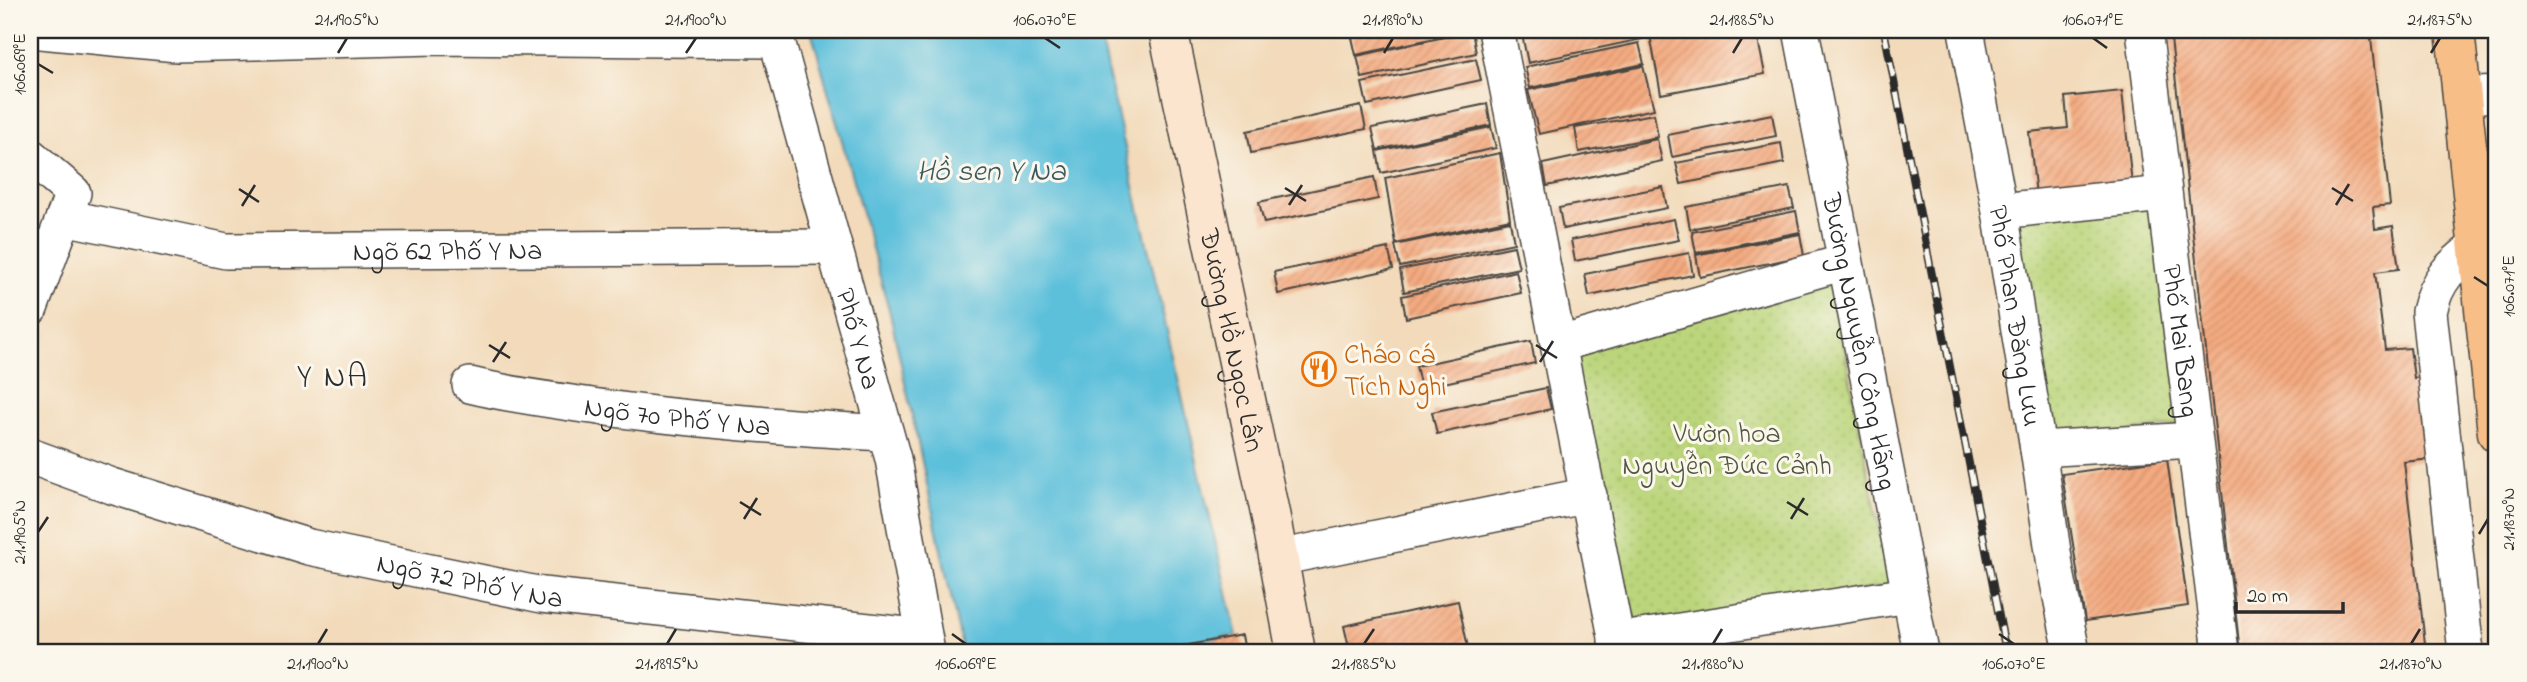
<svg xmlns="http://www.w3.org/2000/svg" width="2527" height="682" font-family="'Indie Flower',sans-serif">
  <style>
    .park { fill: url(#park-dots); stroke: #738053; stroke-width: 2 }
    .water { fill: #5dc0db; stroke: #447683; stroke-width: 2 }
    .building { fill: url(#building-hatch) }
    .lines { fill: none; stroke-linecap: round; stroke-linejoin: round }
    .street-casing { stroke: #494540; stroke-width: 38 }
    .secondary-casing { stroke: #494540; stroke-width: 41 }
    .primary-casing { stroke: #494540; stroke-width: 41 }
    .street { stroke: #fff; stroke-width: 35 }
    .secondary { stroke: #fce5cf; stroke-width: 38 }
    .primary { stroke: #f7be88; stroke-width: 38 }
    .rail-casing { stroke: #2b2b2b; stroke-width: 8 }
    .rail { stroke: #fbf7ec; stroke-width: 5; stroke-dasharray: 16; stroke-linecap: butt }
    .ticks { fill: none; stroke: #2b2b2b; stroke-width: 2.5 }
    .labels { text-anchor: middle; stroke-width: 6; stroke-linejoin: round; paint-order: stroke }
    .street-label { font-size: 28px; fill: #2b2b2b; stroke: #fbf7ec }
    .food-label { font-size: 28px; fill: #c56008; stroke: #fbf7ec; text-anchor: start }
    .park-label { font-size: 28px; fill: #4f563f; stroke: #fbf7ec }
    .water-label { font-size: 30px; font-style: italic; fill: #3a5860; stroke: #fbf7ec }
    .quarter-label { font-size: 32px; letter-spacing: 2px; fill: #2b2b2b; stroke: #fbf7ec }
    .neatline { fill: none; stroke: #2b2b2b; stroke-width: 2.5 }
    .ticks-label { font-size: 18px; text-anchor: middle; fill: #2b2b2b }
  </style>
  <defs>
    <pattern id="park-dots" width="8" height="8" patternUnits="userSpaceOnUse" patternTransform="scale(1.75)"><rect width="8" height="8" fill="#bbd57b"/><path d="M2 2h.1M6 6h.1" fill="none" stroke="#a1b76a" stroke-width="1.8" stroke-linecap="round"/></pattern>
    <pattern id="building-hatch" width="6" height="6" patternUnits="userSpaceOnUse" patternTransform="scale(1.75)"><rect width="6" height="6" fill="#f4aa80"/><path d="M-1 1l2-2M0 6l6-6M5 7l2-2" fill="none" stroke="#d1926f"/></pattern>
  </defs>
  <rect width="100%" height="100%" fill="#fbf7ec"/>
  <filter id="ink" filterUnits="userSpaceOnUse"><feTurbulence type="fractalNoise" baseFrequency=".0143" numOctaves="2"/><feDisplacementMap in="SourceGraphic" scale="14" xChannelSelector="R" yChannelSelector="G"/><feConvolveMatrix kernelMatrix="1 2 1 2 8 2 1 2 1" color-interpolation-filters="sRGB"/></filter>
  <filter id="wash" filterUnits="userSpaceOnUse"><feTurbulence type="fractalNoise" baseFrequency=".00686" numOctaves="4" result="noise"/><feDisplacementMap in="SourceGraphic" scale="28" xChannelSelector="R" yChannelSelector="G"/><feGaussianBlur stdDeviation="1.57" result="paint"/><feColorMatrix in="noise" values="0 0 0 0 0 0 0 0 0 0 0 0 0 0 0 0 0 1.4 0 .05"/><feComposite in="paint" operator="in"/></filter>
  <g filter="url(#wash)">
    <rect width="100%" height="100%" fill="#f2daba"/>
    <!-- park -->
    <path class="park" d="M2157,196L2187,424L2046,443L2015,214Z
      M1830,273L1890,586L1628,626L1567,348Z"/>
    <!-- water -->
    <path class="water" d="M811,30H1098L1237,636L1108,652H963L890,313Z"/>
    <g id="blocks">
      <!-- building -->
      <path class="building" d="M1368,30H1468V31L1356,55L1351,33Z
        M1521,30H1641L1642,39L1528,63Z
        M1677,30H1756L1765,74L1661,94L1650,35Z
        M2170,30H2370L2390,205L2373,207L2375,229L2393,226L2399,269L2375,272L2385,350L2410,348L2414,378L2421,377L2431,459L2404,462L2426,652H2240Z
        M1472,31L1476,53L1362,78L1357,56Z
        M1639,43L1644,64L1530,88L1525,67Z
        M1476,59L1481,80L1367,105L1362,83Z
        M1643,66L1654,109L1539,134L1528,90Z
        M2122,91L2132,184L2036,195L2029,132L2068,128L2065,97Z
        M1487,104L1491,125L1377,150L1372,128Z
        M1361,106L1366,129L1251,153L1247,131Z
        M1654,114L1658,137L1579,152L1575,128Z
        M1772,114L1776,136L1672,157L1668,135Z
        M1491,127L1496,148L1381,173L1377,151Z
        M1657,139L1662,161L1547,186L1543,164Z
        M1781,143L1784,163L1681,184L1676,163Z
        M1500,153L1510,219L1396,244L1385,178Z
        M1374,177L1378,199L1264,223L1259,202Z
        M1663,187L1667,208L1563,229L1559,208Z
        M1789,187L1794,208L1690,229L1686,207Z
        M1796,211L1800,232L1696,253L1692,232Z
        M1674,219L1679,240L1575,261L1571,240Z
        M1510,221L1514,243L1400,267L1395,245Z
        M1800,234L1804,256L1700,277L1696,255Z
        M1514,246L1519,268L1404,292L1400,270Z
        M1388,248L1393,269L1278,294L1274,272Z
        M1689,253L1693,275L1589,296L1585,274Z
        M1516,271L1521,293L1406,318L1402,296Z
        M1531,341L1535,363L1421,388L1416,366Z
        M1546,388L1551,409L1437,434L1432,412Z
        M2167,459L2188,606L2085,621L2062,474Z
        M1458,601L1469,652H1350L1344,626Z
        M1242,635L1245,652H1156V651Z"/>
    </g>
  </g>
  <g filter="url(#ink)">
    <use href="#blocks" fill-opacity="0" stroke="#494540" stroke-width="2"/>
    <g class="lines">
      <!-- street casing -->
      <g class="street-casing">
        <g id="street">
          <path d="M30,30L177,44L434,37L776,40"/>
          <path id="s1" d="M774,30L893,459L927,652"/>
          <path d="M1496,30L1619,652"/>
          <path id="s2" d="M1801,30L1921,652"/>
          <path id="s3" d="M1966,30L2000,211L2038,449L2194,440"/>
          <path id="s4" d="M2144,30L2221,652"/>
          <path d="M2463,96L2497,94"/>
          <path d="M30,156L73,193L30,308"/>
          <path d="M2000,211L2164,194"/>
          <path id="s5" d="M64,217L226,251L833,247"/>
          <path d="M1560,344L1845,262"/>
          <path id="s6" d="M470,385C510,395 551,400 592,406C689,420 787,427 885,433"/>
          <path d="M2038,449L2056,572L2072,652"/>
          <path id="s7" d="M30,456L112,486L309,547L542,595L924,637"/>
          <path d="M1278,558L1589,495"/>
          <path d="M1616,641L1909,595"/>
          <path d="M2466,652L2429,312C2436,279 2452,265 2477,246"/>
        </g>
      </g>
      <!-- secondary casing -->
      <g class="secondary-casing">
        <g id="secondary">
          <path id="s8" d="M1168,30L1271,518L1296,652"/>
        </g>
      </g>
      <!-- primary casing -->
      <g class="primary-casing">
        <path id="primary" d="M2455,30L2497,433"/>
      </g>
      <!-- street -->
      <use href="#street" class="street"/>
      <!-- secondary -->
      <use href="#secondary" class="secondary"/>
      <!-- primary -->
      <use href="#primary" class="primary"/>
      <!-- rail casing -->
      <g class="rail-casing">
        <path id="rail" d="M1884,30L2006,652"/>
      </g>
      <!-- rail -->
      <use href="#rail" class="rail"/>
    </g>
  </g>
  <!-- ticks -->
  <path class="ticks" d="M1045,38L1060,48M2093,38L2107,48M338,53L347,38M686,53L696,38M1384,53L1393,38M1733,53L1742,38M2431,53L2440,38M38,64L53,73M1285,188L1306,201M2332,188L2353,201M239,189L259,202M1289,205L1302,185M2336,205L2349,184M242,206L255,185M2474,277L2488,286M489,345L510,358M1536,345L1557,358M493,362L506,342M1540,362L1553,341M740,502L761,515M1787,502L1808,515M744,519L757,498M1791,519L1804,498M38,532L48,517M2479,534L2488,519M952,634L966,644M1999,634L2014,644M318,644L327,629M667,644L676,629M1364,644L1374,629M1713,644L1722,629M2411,644L2420,629"/>
  <!-- icons -->
  <defs>
    <g id="restaurant-ring" transform="scale(1.75)"><circle r="9.5" fill="#fbf7ec" stroke="#e8710a" stroke-width="1.5"/><path d="M-5-6h1v4h1v-4h1v4h1v-4h1v5L-1.5 .5V6h-2V.5L-5-1ZM5-6V6H3V1.5H1.5Q1.5-4 5-6Z" fill="#e8710a"/></g>
  </defs>
  <g fill-rule="evenodd">
    <use href="#restaurant-ring" x="1319" y="369"/>
  </g>
  <g class="labels">
    <!-- street labels -->
    <g class="street-label">
      <text dy="10" stroke="none"><textPath href="#s5" startOffset="387">Ngõ 62 Phố Y Na</textPath></text>
      <text dy="10" stroke="none"><textPath href="#s3" startOffset="290">Phố Phan Đăng Lưu</textPath></text>
      <text dy="10" stroke="none"><textPath href="#s1" startOffset="320">Phố Y Na</textPath></text>
      <text dy="10" stroke="none"><textPath href="#s8" startOffset="317">Đường Hồ Ngọc Lân</textPath></text>
      <text dy="10" stroke="none"><textPath href="#s2" startOffset="317">Đường Nguyễn Công Hãng</textPath></text>
      <text dy="10" stroke="none"><textPath href="#s4" startOffset="313">Phố Mai Bang</textPath></text>
      <text dy="10" stroke="none"><textPath href="#s6" startOffset="210">Ngõ 70 Phố Y Na</textPath></text>
      <text dy="10" stroke="none"><textPath href="#s7" startOffset="458">Ngõ 72 Phố Y Na</textPath></text>
    </g>
    <!-- food labels -->
    <g class="food-label">
      <text x="1344" y="363">Cháo cá<tspan x="1344" dy="32">Tích Nghi</tspan></text>
    </g>
    <!-- park labels -->
    <g class="park-label">
      <text x="1727" y="442">Vườn hoa<tspan x="1727" dy="32">Nguyễn Đức Cảnh</tspan></text>
    </g>
    <!-- water labels -->
    <g class="water-label">
      <text x="991" y="180">Hồ sen Y Na</text>
    </g>
    <!-- quarter labels -->
    <g class="quarter-label">
      <text x="333" y="386">Y NA</text>
    </g>
  </g>
  <!-- margin -->
  <rect width="2527" height="682" fill="none" stroke="#fbf7ec" stroke-width="77"/>
  <!-- scale -->
  <path d="M2236 602v10h107v-10" fill="none" stroke="#2b2b2b" stroke-width="3.5"/>
  <text x="2247" y="602" font-size="21" fill="#2b2b2b" stroke="#fbf7ec" stroke-width="5" paint-order="stroke">20 m</text>
  <rect x="38" y="38" width="2450" height="606" class="neatline"/>
  <g class="ticks-label">
    <text x="347" y="25">21.1905°N</text>
    <text x="696" y="25">21.1900°N</text>
    <text x="1045" y="25">106.070°E</text>
    <text x="1393" y="25">21.1890°N</text>
    <text x="1742" y="25">21.1885°N</text>
    <text x="2093" y="25">106.071°E</text>
    <text x="2440" y="25">21.1875°N</text>
    <text transform="translate(19 64) rotate(-90)" y="6">106.069°E</text>
    <text transform="translate(2508 286) rotate(-90)" y="6">106.071°E</text>
    <text transform="translate(2508 519) rotate(-90)" y="6">21.1870°N</text>
    <text transform="translate(19 532) rotate(-90)" y="6">21.1905°N</text>
    <text x="318" y="669">21.1900°N</text>
    <text x="667" y="669">21.1895°N</text>
    <text x="966" y="669">106.069°E</text>
    <text x="1364" y="669">21.1885°N</text>
    <text x="1713" y="669">21.1880°N</text>
    <text x="2014" y="669">106.070°E</text>
    <text x="2411" y="669">21.1870°N</text>
  </g>
</svg>
